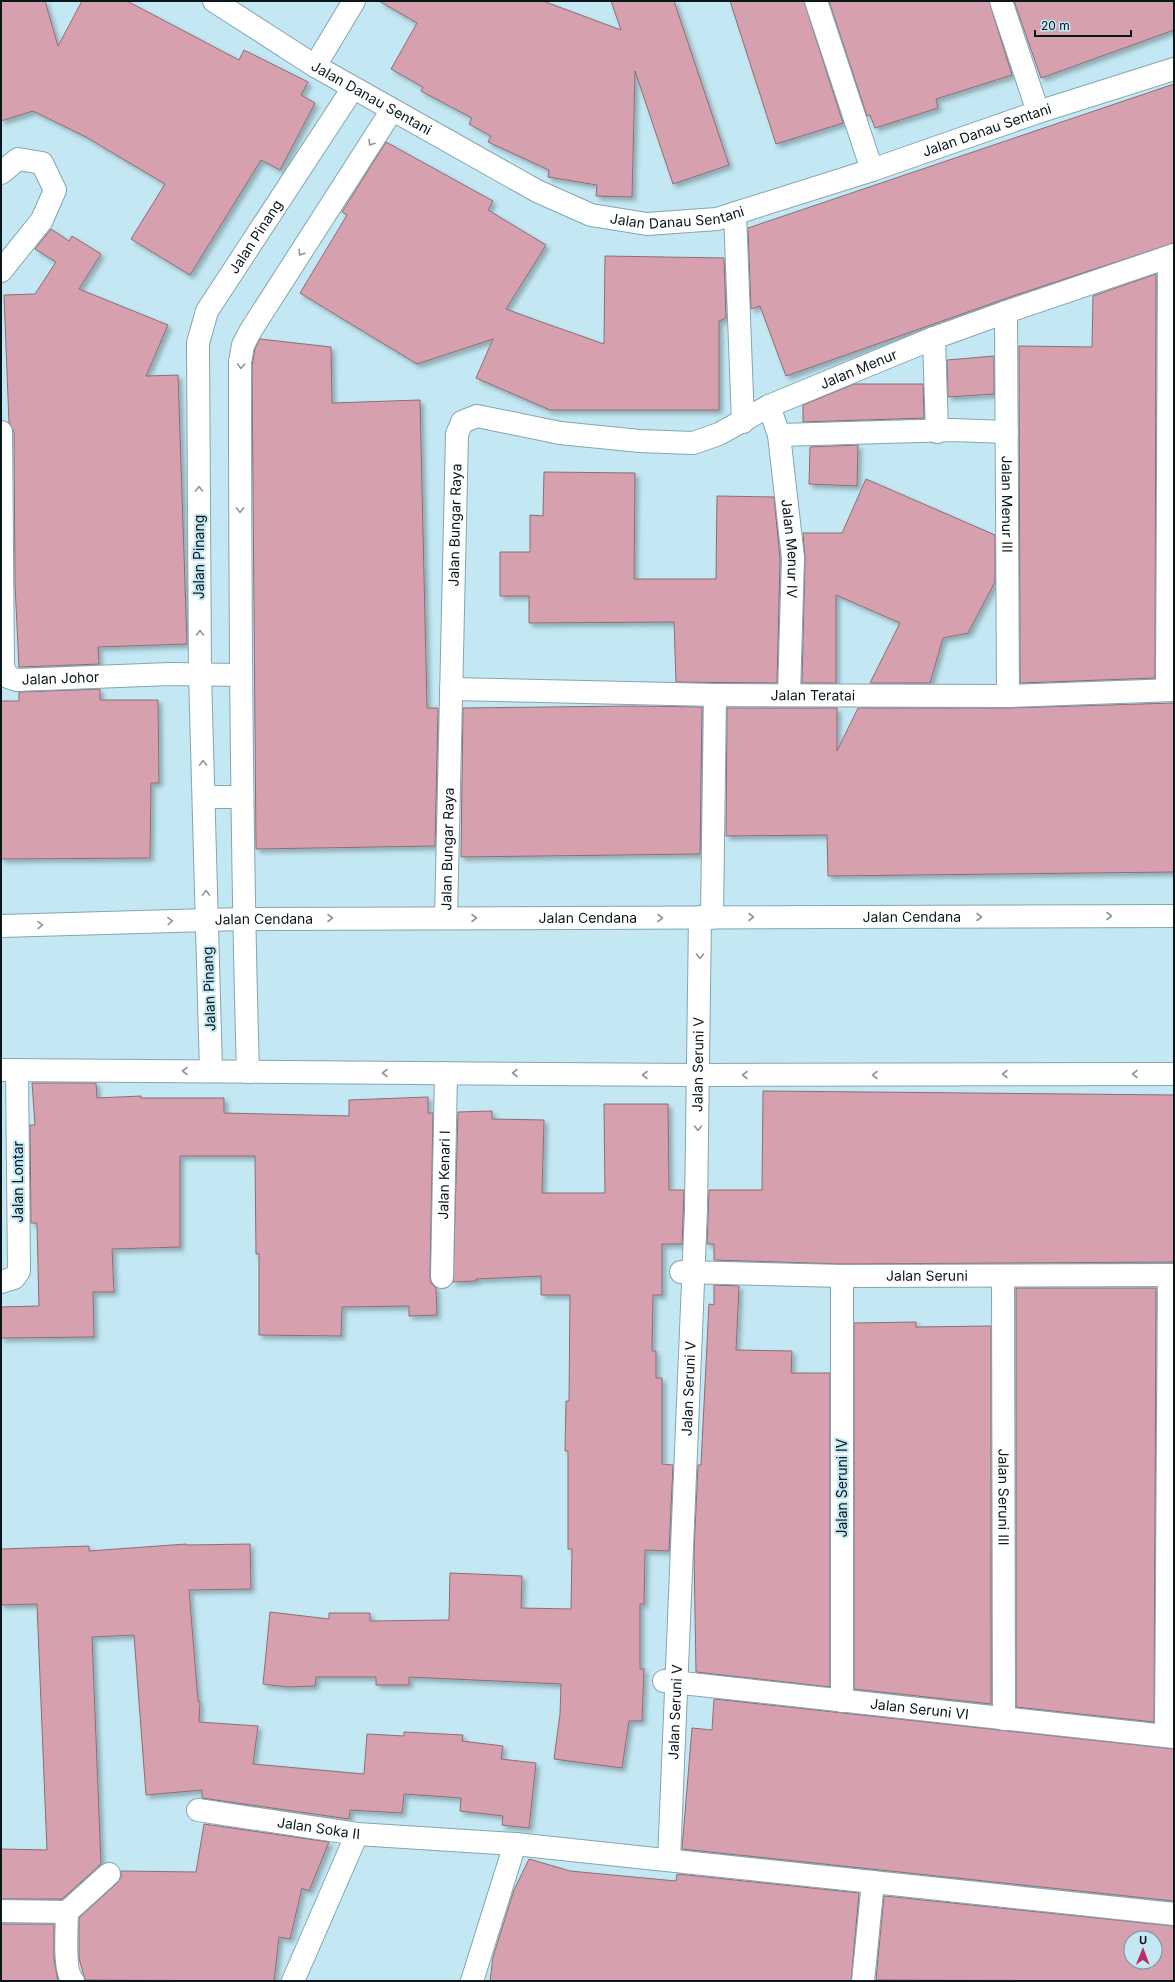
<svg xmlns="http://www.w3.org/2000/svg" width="1175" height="1982" font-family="Inter,sans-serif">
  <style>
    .building { fill: #d6a0ae; stroke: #8d6d75; fill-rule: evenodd; filter: url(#shadow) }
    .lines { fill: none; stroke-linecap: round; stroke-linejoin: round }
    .minor-casing { stroke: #83a6b0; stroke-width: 24 }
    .tertiary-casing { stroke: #83a6b0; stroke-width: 24 }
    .minor { stroke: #fff; stroke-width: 22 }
    .tertiary { stroke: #fff; stroke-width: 22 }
    .oneway { stroke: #909798 }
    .labels { text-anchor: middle; stroke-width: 4; stroke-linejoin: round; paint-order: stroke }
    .street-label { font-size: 14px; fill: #09171b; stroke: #c3e8f3 }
  </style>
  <defs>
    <filter id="shadow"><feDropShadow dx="3.5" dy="3.5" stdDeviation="2" flood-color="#0004"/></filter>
  </defs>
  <rect width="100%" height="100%" fill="#c3e8f3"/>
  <!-- building -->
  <path class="building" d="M1,1H45L58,46L82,1H127L239,60L244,50L308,82L301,95L315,103L280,170L261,160L190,275L131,239L165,184L86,137L33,111L1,121Z
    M379,1H543L621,30L611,1H674L729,165L673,184L635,71L632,197L596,196L597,185L548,177L549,170L488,142L491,136L469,124L472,118L421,91L423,87L391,69L417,23Z
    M730,1H804L843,123L776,144Z
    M829,1H989L1012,75L936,99L938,108L875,128L870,115L867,116Z
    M1014,1H1174V30L1041,78Z
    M1174,84V243L1013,296L786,376L760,306L751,309L748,228Z
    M386,142L493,201L488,210L546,245L506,309L536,320L604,344L605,256L724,258L726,318L719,321V410H550L476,378L493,339L417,364L300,293L347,215L342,212Z
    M51,229L69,241L72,236L101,254L79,289L168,325L146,376L178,375L187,644L98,647L99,664L19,667L15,585L14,432L9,423L4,295L35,294L56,262L35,249Z
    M1156,274L1155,678L1020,683L1019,346L1092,347L1093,296Z
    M260,339L331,347L332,403L420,400L427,708H438L435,846L256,849L252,366L255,349Z
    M994,356V394L948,397L947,360Z
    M854,384H923L924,418L803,422V405Z
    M858,445L857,486L809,484L810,447Z
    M544,472L635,473L634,579H716L717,496L774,497L780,559L777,683L676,682L674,622L529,623V596H500V552H530V515L543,516Z
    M866,479L995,535V582L968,633L943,638L930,683H870L900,623L836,595V683H802L805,558L803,533H842Z
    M100,689V700H158L159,783H151L150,858L1,859V701H19V692Z
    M1174,703V872L828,876L827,835L726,836L727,708H837V751L858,708H1008Z
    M634,706L702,707L700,854L461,857L463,708Z
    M32,1083H96L97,1098L141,1096V1098H224V1113L349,1116V1100L428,1097V1113H433L430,1277L431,1283L436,1288L437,1315L409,1316V1306L342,1307L341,1336L259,1335V1254H256L255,1156H180V1247L112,1249L114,1292H93L94,1337L1,1338V1307L39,1306L37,1223H31L30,1125H35Z
    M763,1091L1174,1095V1262L842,1264L714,1260V1244H707L709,1190H762Z
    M604,1104H668L669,1190H684L682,1244H662V1295H653L652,1351H656V1378H662V1464L673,1465L669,1551L645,1550L644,1604H640V1669H644L642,1721H629L622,1768L554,1759L560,1714L561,1684L409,1677V1685H376V1677H316L315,1686L288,1687L263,1684L270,1612L329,1619V1613H370V1621L449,1620L450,1573L522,1576L521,1608L571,1609L572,1549H568V1451H565L566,1401H569L570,1295H541V1276L476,1279V1281L453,1282L458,1112L492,1111V1119L544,1120L542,1193H605Z
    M714,1285L739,1286L736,1350L792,1351L791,1373H830V1687L696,1672L694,1551L698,1465H701L709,1304L714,1305Z
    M1016,1288H1156L1154,1722L1016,1707Z
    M916,1322V1327L991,1326V1704L854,1689V1323Z
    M186,1544V1545L250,1544L251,1589L189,1590L198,1701L200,1702L199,1722L258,1726L253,1764L364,1774L367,1734L404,1736V1732L463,1735L462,1741L503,1746L501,1759L536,1763L529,1828L502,1825L503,1816L460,1811L461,1798L404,1794L402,1813L350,1810L349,1819L202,1798V1790L146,1795L134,1635L92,1637L101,1864L62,1899H1V1849L47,1850L37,1604L1,1605V1549L89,1546V1551Z
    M714,1699L1174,1749V1901L682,1849L692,1728L712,1730Z
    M204,1824L329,1842L309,1891L302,1888L290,1939L279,1937L274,1981L85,1980L79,1958V1918L117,1883L121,1877V1871L196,1872Z
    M529,1859L570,1871L676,1881L677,1874L859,1893L851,1981H490L493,1957L514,1890Z
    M884,1896L1174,1926V1981L876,1980ZM1131,1938H1155V1962H1131Z
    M1,1924H54V1959L58,1981H1Z"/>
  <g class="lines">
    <!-- minor casing -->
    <g class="minor-casing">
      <g id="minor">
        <path d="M816,1L872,170"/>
        <path d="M1001,1L1038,112"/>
        <path d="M315,66L354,1"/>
        <path d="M1,173L18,159L42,163L55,190L42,220L1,271"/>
        <path d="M735,213L743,422"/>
        <path id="s1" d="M1006,312L1008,696"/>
        <path d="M934,338L937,432"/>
        <path id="s2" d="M769,406L779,435L793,558L789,694"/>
        <path id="s3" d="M1,432L3,667L8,677L17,680L170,674L240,675"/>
        <path d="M779,435L953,430L1007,432"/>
        <path id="s4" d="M451,689L715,695L1008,696L1174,690"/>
        <path d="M1167,690L1169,257"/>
        <path d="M204,797H242"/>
        <path id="s5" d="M446,918L457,434L462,422L477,416L560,433L640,441L693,443L719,434L769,406L934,338L1006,312L1174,255"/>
        <path d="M712,918L715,695"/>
        <path id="s6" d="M211,1071L200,674L198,343L207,311L353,88"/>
        <path d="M248,1072C241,835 240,599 240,362L243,345L251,330L392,110"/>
        <path id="s7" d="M681,1272L842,1276L1174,1275"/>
        <path d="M842,1276V1701"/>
        <path id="s8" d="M1003,1276L1004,1719"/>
        <path id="s9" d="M442,1277L446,1073"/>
        <path d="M1,1282L14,1278L19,1271L17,1070"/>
        <path id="s10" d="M664,1681L1174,1737"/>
        <path d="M1166,1736L1169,1275"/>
        <path id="s11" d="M198,1810L357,1834L515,1844L1174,1914"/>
        <path id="s12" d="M669,1860L696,1210L700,917"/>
        <path d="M1,1911L67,1912L109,1874"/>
        <path d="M67,1912C67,1927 63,1971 73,1981"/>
        <path d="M293,1981L357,1834"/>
        <path d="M472,1981L515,1844"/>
        <path d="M863,1981L873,1882"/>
      </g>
    </g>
    <!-- tertiary casing -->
    <g class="tertiary-casing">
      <g id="tertiary">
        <path id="s13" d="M214,1L315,66L537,191L591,215L647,224L717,219L872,170L1038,112L1174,69"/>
        <path id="s14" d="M1,926L243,919L1174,916"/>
        <path d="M1,1070L699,1075L1174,1074"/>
      </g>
    </g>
    <!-- minor -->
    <use href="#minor" class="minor"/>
    <!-- tertiary -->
    <use href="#tertiary" class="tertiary"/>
  </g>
  <!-- one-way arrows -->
  <defs><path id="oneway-chevron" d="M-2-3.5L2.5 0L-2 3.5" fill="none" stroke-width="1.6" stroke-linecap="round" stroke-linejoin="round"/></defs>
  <g class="oneway">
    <use href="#oneway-chevron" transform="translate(371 143) rotate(123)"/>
    <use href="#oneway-chevron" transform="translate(301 253) rotate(123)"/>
    <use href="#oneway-chevron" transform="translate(241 366) rotate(92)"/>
    <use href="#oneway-chevron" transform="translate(199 489) rotate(-90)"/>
    <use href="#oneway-chevron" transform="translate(240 510) rotate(90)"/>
    <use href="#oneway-chevron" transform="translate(200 633) rotate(-90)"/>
    <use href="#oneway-chevron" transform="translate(203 763) rotate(-92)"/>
    <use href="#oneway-chevron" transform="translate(206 893) rotate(-91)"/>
    <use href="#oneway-chevron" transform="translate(1109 916)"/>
    <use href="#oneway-chevron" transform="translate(751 917)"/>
    <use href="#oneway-chevron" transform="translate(979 917)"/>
    <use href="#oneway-chevron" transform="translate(330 918)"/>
    <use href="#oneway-chevron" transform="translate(474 918)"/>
    <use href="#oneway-chevron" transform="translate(660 918)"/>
    <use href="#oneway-chevron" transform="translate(170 921) rotate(-2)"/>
    <use href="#oneway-chevron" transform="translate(40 925) rotate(-2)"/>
    <use href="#oneway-chevron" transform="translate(700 956) rotate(91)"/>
    <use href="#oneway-chevron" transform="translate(185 1071) rotate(-180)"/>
    <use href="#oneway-chevron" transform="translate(385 1073) rotate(-180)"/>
    <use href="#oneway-chevron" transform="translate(515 1073) rotate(-180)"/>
    <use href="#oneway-chevron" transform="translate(1005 1074) rotate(180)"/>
    <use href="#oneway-chevron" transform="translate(1135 1074) rotate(180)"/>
    <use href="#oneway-chevron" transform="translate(645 1075) rotate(-180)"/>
    <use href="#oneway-chevron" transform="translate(745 1075) rotate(180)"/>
    <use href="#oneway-chevron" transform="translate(875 1075) rotate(180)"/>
    <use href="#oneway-chevron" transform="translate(698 1128) rotate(91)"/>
  </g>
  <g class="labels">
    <!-- street labels -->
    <g class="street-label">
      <text dy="5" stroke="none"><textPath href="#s13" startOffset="185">Jalan Danau Sentani</textPath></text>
      <text dy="5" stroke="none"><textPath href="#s13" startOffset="845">Jalan Danau Sentani</textPath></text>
      <text dy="5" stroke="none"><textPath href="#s13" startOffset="521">Jalan Danau Sentani</textPath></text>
      <text dy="5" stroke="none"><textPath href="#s6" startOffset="850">Jalan Pinang</textPath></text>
      <text dy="5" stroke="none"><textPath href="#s5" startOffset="913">Jalan Menur</textPath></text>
      <text dy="5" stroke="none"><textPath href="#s1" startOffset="192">Jalan Menur III</textPath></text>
      <text dy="5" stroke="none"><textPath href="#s5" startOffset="393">Jalan Bungar Raya</textPath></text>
      <text dy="5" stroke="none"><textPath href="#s2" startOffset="145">Jalan Menur IV</textPath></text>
      <text transform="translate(199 557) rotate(-90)" y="5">Jalan Pinang</text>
      <text dy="5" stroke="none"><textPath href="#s3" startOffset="299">Jalan Johor</textPath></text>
      <text dy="5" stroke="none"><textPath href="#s4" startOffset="362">Jalan Teratai</textPath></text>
      <text dy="5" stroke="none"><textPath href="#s5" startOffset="69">Jalan Bungar Raya</textPath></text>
      <text dy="5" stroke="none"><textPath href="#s14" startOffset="911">Jalan Cendana</textPath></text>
      <text dy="5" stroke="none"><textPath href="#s14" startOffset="587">Jalan Cendana</textPath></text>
      <text dy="5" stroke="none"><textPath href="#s14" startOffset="263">Jalan Cendana</textPath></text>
      <text transform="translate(209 989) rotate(-92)" y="5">Jalan Pinang</text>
      <text dy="5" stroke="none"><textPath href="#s12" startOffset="796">Jalan Seruni V</textPath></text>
      <text dy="5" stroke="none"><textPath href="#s9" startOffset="102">Jalan Kenari I</textPath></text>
      <text transform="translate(18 1182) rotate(-90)" y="5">Jalan Lontar</text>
      <text dy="5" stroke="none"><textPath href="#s7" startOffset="246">Jalan Seruni</textPath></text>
      <text dy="5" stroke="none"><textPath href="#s12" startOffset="472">Jalan Seruni V</textPath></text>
      <text transform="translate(842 1488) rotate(-90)" y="5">Jalan Seruni IV</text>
      <text dy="5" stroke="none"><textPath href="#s8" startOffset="221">Jalan Seruni III</textPath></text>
      <text dy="5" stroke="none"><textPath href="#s10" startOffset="257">Jalan Seruni VI</textPath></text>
      <text dy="5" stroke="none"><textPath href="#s12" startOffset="148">Jalan Seruni V</textPath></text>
      <text dy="5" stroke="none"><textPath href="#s11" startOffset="122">Jalan Soka II</textPath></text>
    </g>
  </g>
  <!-- border -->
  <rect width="1175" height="1982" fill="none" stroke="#09171b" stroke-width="4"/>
  <!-- north arrow -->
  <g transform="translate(1143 1950) rotate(1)"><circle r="19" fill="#c3e8f3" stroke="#79949d"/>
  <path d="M0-3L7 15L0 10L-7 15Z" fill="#b92e65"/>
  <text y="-6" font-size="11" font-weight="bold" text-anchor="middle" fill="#09171b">U</text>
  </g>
  <!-- scale -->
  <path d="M1035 30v6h96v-6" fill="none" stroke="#09171b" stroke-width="2"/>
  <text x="1041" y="30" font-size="12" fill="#09171b" stroke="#c3e8f3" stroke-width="3" paint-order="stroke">20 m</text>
</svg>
